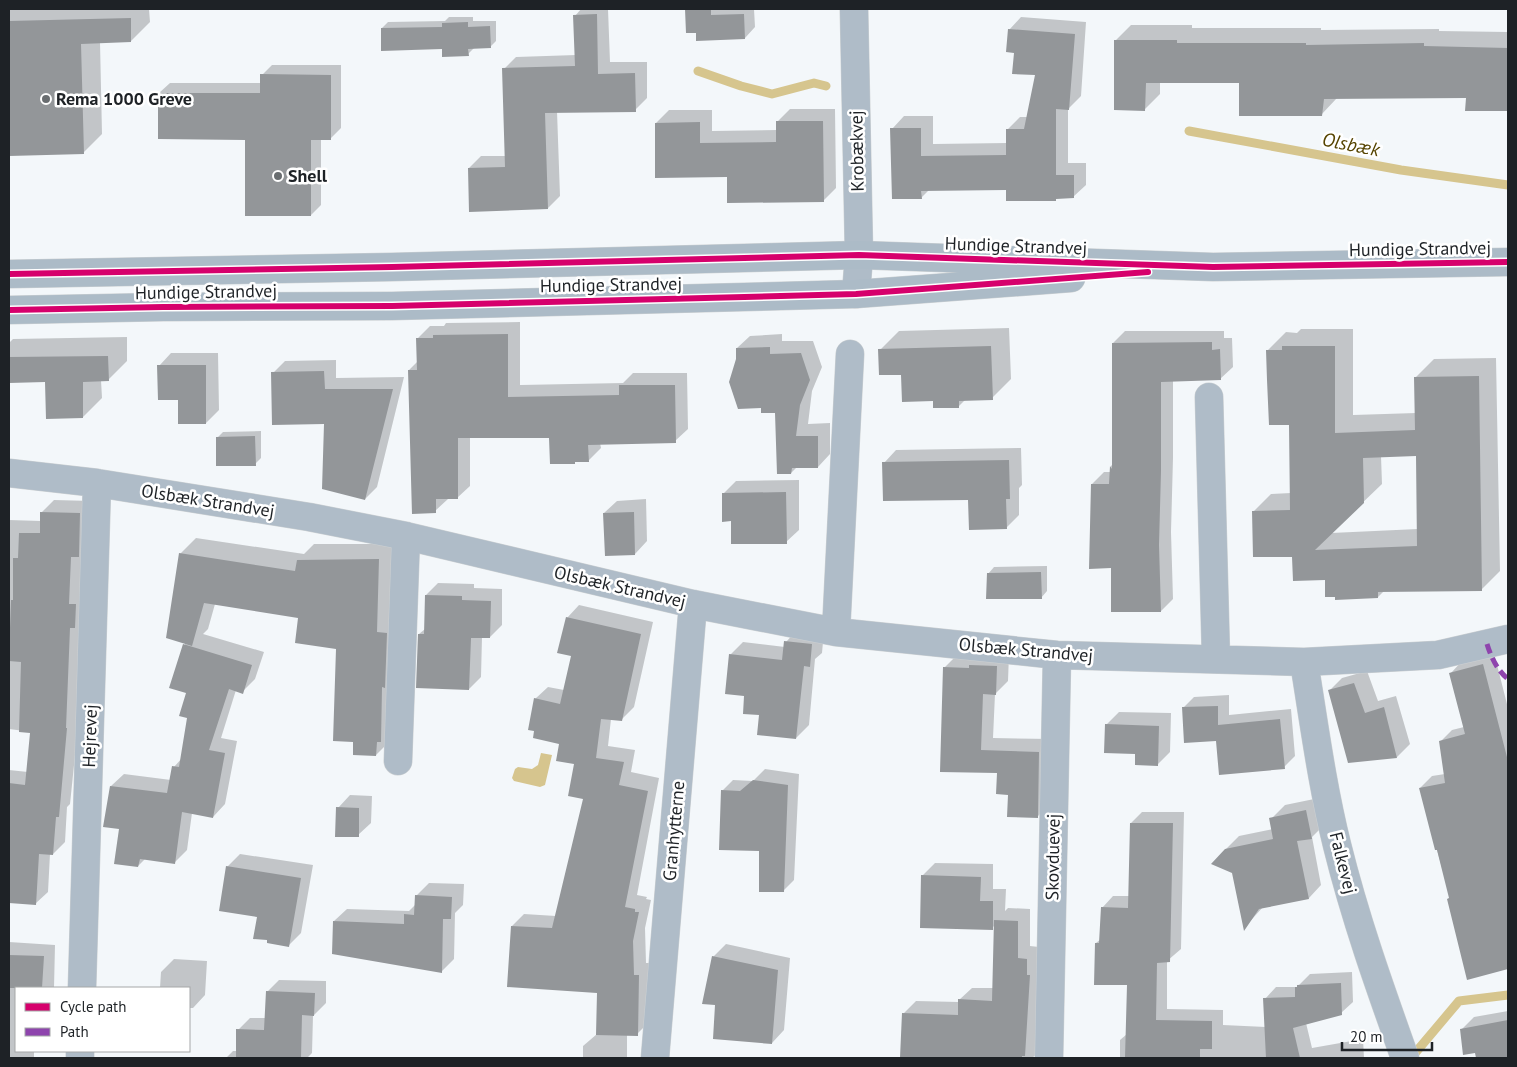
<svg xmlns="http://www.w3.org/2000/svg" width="1517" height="1067" font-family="'PT Sans',sans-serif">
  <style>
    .water { fill: #d6c58e }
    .shadow { fill: #0003; fill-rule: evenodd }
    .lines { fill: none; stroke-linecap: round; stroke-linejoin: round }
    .stream { stroke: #d6c58e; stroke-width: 9 }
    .building { fill: #939699; fill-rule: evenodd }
    .street-casing { stroke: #cdd1d3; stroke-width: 29 }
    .secondary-casing { stroke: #cdd1d3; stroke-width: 29 }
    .street { stroke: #afbcc8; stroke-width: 28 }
    .secondary { stroke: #acbbc7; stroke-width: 28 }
    .quiet { stroke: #8e44ad; stroke-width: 5; stroke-dasharray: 10 5; stroke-linecap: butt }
    .cycleway-casing { stroke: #fff; stroke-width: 9 }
    .cycleway { stroke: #d6006c; stroke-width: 6 }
    .poi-dot { fill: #696d70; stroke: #fff; stroke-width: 2 }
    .labels { text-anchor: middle; stroke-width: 5; stroke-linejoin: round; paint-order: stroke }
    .poi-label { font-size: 18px; font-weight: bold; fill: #1e2226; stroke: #fff; text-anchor: start }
    .street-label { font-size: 18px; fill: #1e2226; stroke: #fff }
    .water-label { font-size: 19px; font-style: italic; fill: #564401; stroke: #fff }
  </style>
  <rect width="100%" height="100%" fill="#f3f7fa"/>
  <!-- water -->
  <path class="water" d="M541,753L552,755L545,785L540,787L514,781L512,778L515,769L518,767L532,769L538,765Z"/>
  <!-- shadow -->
  <path class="shadow" d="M9,9H149L150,22L131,41L100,42L102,134L83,153L9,155Z
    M581,9H608L610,62H647V98L635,110L557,111L560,196L548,208L469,168L481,156H506L504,69L516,57L576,55L575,16Z
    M687,9H754L755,27L745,38L687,32Z
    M449,17H473V21H496V41L490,47L474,48L468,54L382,28L388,22L445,21Z
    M1021,17L1086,22L1081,96L1068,109V163H1086V185L1073,197L1007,188L929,190L921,198L892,129L904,116H933V144L1007,143V130L1020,117H1028L1037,74L1015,52L1009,30Z
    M1131,25H1192V28H1321V30L1439,29V31L1508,32V110H1467V97L1337,98L1321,115L1240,81L1160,82V94L1145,109L1116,40Z
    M272,65H341V128L330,139H321V205L311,215L246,139L159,93L170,83H262V75Z
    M790,109H835L836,188L824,200L728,176L656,123L669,110H712V131L777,130V122Z
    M520,322V385L623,383L633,373H687L688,429L675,441L600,443L601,448L588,461H576L574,463L551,436H470V486L457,498L448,499L435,511L409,370L418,361V338L430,326H444L446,323Z
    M1009,328L1011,379L992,398L966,399L958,407L934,399L902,373L880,350L899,331Z
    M1301,329H1353V415L1416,413V377L1434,359L1496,358L1500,571L1482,589L1384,591L1378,597L1326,578L1293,555L1253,512L1271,494L1291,493L1290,423L1268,350L1286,332L1297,333ZM1417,455L1418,529L1331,533L1382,484L1381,456Z
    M1125,331H1224V338H1232L1233,367L1220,379L1173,381V458L1171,532L1173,599L1161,611L1112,567L1092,484L1104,472H1111V466L1113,464V343Z
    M782,334V341H813L822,367L812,391L808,424L830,423V454L818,467H797L791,473L776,412L762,407L737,359V348L750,336Z
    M127,337V361L108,380H101L102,398L83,417L46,381L9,382V343L13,339Z
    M171,353H218L219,410L206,423L179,399L159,366Z
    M336,360V378L404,377L377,487L365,499L325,423L273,373L285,361Z
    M261,431V458L255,464L217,438L223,432Z
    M1021,448L1022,485L1019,488V515L1006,528L970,498L884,463L896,450Z
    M799,480V530L786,542L732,520L723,494L736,481Z
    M646,499L647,541L635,554L604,513L617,501Z
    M54,500L92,501L79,717L70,804L67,807L65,842L53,854H50L48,892L35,904L9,902V770L28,772L32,732L9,729V520L41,521L42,512Z
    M196,538L304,554L314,544H395L392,739L376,755L355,740L337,648L300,617L215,604L208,629L203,634L264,652L255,679L242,692L236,690L221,738L237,741L225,804L213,817L192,813L187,850L175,862L145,859L138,866L120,828L111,786L124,774L171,780L174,767L182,758L189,718L180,554Z
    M1047,566V591L1041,598L988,574L994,567Z
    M438,583L474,584V588L502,589V625L490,637H482L481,677L469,689L419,634L425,629L426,595Z
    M579,605L653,622L634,707L621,720L611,719L608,746L635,750L631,772L659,778L637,895L647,897L646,899L651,900L645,928L646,963H650L649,1022L637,1034H627V1058H583V1046L597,1034L598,991L512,926L524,914L556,916L585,798L576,763L561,743L535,699L548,687L564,690L572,655L567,618Z
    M798,629L824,631L822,653L815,659L809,725L796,738L760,714L746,695L730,655L743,642L785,647L786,642Z
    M1494,653L1508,708V965L1504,969L1450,897L1420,788L1432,776L1445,774L1440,742L1452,730L1464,727L1451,673L1462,661Z
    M1009,654L1008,681L995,694L993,738L1052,739L1050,804L1038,816L1009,794L998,772L941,770L945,667L957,655Z
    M1367,671L1378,701L1396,696L1410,744L1397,757L1349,761L1330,690L1342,678Z
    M1229,695V715L1291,709L1295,756L1284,767L1217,740L1183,708L1194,697Z
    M1119,712L1171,713L1170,752L1157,765L1136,753L1106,725Z
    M765,769L799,774L794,880L783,891L761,850L722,791L733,780L753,781Z
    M350,795L372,796L371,823L358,835L338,808Z
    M1319,798L1324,825L1312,837L1321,885L1309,898L1263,907L1244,928L1233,873L1226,849L1239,836L1273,829L1272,818L1285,805Z
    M1142,812H1184L1181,949L1167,961V1009L1223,1010V1025L1266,1027L1265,999L1276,987H1297L1310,974L1352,972L1353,1002L1341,1013L1306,1023L1312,1048L1363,1039L1364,1058H1120V1040L1127,1034L1128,984L1096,943L1101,939L1102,908L1113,896H1129L1131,823Z
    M240,854L313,865L301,933L288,946L268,939L258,916L227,867Z
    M935,863L993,864V889H1006L1005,911L1008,908L1030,909V946L1039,947L1037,1054L1032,1058H902L903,1014L916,1001L959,1002V1000L972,988H994L995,925L992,928L922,876Z
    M429,883L464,884L463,905L455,913L454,959L442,971L334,921L347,909L409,911L416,904V896Z
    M9,942L55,945L54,988H16V1051H34V1058H36H9Z
    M726,944L790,958L784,1030L772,1043L717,1004L713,957Z
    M174,959L207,961L205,995L193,1008H189V988H160L161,972Z
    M279,980L326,981V1003L313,1016L312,1053L307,1058H226L233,1051H237L238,1030L250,1018H266L267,992Z
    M1508,1011V1058H1482L1481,1054L1461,1030L1474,1017Z
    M1078,1057L1113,1058H1076Z"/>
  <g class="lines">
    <!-- stream -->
    <path class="stream" d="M698,71L741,86L772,94L814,83L826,86
      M1189,131L1401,170L1508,185
      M1416,1052L1459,1001L1508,995"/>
  </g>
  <!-- building -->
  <path class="building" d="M685,9H711V15L744,14L745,39L696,41V33H686Z
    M597,14L598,74L635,73L636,112L545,113L548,209L469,212L468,168L505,167L502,68L575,66L573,15Z
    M131,18V42L81,44L84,154L9,156V21Z
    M468,22V27L490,26L491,48L468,49L469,56L442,57V49L381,51V28L442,27V23Z
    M1008,29L1075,34L1069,110L1056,109V175H1074V198L1056,199V201H1006V190L921,191L922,199H892L890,128H921V156L1006,155V129H1024L1035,75L1012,74L1014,53L1006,52Z
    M1114,40H1177V43H1306V45L1424,43V46L1508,48V111H1465L1466,98L1324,99L1322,116H1239V83H1146L1145,111L1114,110Z
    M260,74L331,75V140H311V216H245V140L158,139V93H260Z
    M776,121H823L824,202L727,203V177L655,178V123L700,122V143L776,142Z
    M508,334V397L619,395V385H675L676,443L588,445L589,462H575V464H550L549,438H458V499H436V513L412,514L408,370H417L416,338H433V335Z
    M1212,342V350L1220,349L1221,380L1161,382V471L1159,545L1161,612H1111V568L1089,569L1091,484H1109L1110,466L1112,469V343Z
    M991,346L993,400L959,401V408H933V401L902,402L901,375H879L878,349Z
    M1282,346H1335V433L1415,430L1414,377L1479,376L1482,591L1378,592V598L1335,600V597H1325V580L1293,581L1292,557H1253L1252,511L1290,510L1289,425H1269L1267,380L1266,350H1282ZM1416,456L1417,546L1315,550L1364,503L1363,458Z
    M770,347V354L801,353L810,380L800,405L796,436H818V468H792L791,474H777L775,413H761V408L738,409L729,382L736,359V348Z
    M108,356L109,381L83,382V418L46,419L45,382L9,383V357Z
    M157,365H206V424H178V400H158Z
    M324,371L325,389H393L365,500L322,489L324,424L272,425L271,372Z
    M255,436L256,466H216V437Z
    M1009,460L1010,499H1006L1007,529L969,530L968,500L883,501L882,462Z
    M786,492L787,544H731V521L722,522V493Z
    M40,512L80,513L79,557H71L69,604H76L75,628H70L66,728H67L59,817H56L53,855L39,854L36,905L9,903V783L25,785L30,733L19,732L21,662L9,661V656L11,600H13V558H18L19,533H40Z
    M634,512L635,555L605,556L603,513Z
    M179,553L295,571L297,560L379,559L377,632L387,633L385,688L382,687L381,742H377L376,756L353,755V742L333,741L336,649L295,643L298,618L204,603L192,646L166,638Z
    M1041,572L1042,599H986L987,573Z
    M425,595L462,596V600L491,601L490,638H471L469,690L416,688L418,634H424Z
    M566,617L641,634L622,721L601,719L596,758L624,762L619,785L648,791L625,907L635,909V912H639L633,941L634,975H639L638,1036L596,1035L597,993L507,987L511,926L552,928L583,799L568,796L574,764L556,761L559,744L533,738L534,731L528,730L534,698L560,704L571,656L557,653Z
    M784,641L812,644L810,667L804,666L796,739L757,735L759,715L743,714L744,696L725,694L729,654L782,660Z
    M183,644L252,665L243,694L229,689L209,750L225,753L213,818L182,812L175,864L140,859L138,867L114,864L119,829L103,827L110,786L167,793L172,766L179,767L187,718L179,716L186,693L169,688Z
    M1483,664L1508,761V969L1467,980L1447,899L1449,898L1437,850H1435L1419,788L1445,783L1439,741L1465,734L1449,673Z
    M969,665L997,666L996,695L983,694L981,750L1039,752L1038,818L1007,817L1008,795L996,794L997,773L940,772L943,667L969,668Z
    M1354,683L1365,713L1384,707L1397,758L1348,763L1328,690Z
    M1218,706V725L1280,719L1285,769L1219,775L1216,741L1184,743L1182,707Z
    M1105,724L1159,726L1158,766L1135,765V754L1104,753Z
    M753,780L788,785L784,892H759V851L719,850L721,790L740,791Z
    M336,807L359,808V837H335Z
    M1306,810L1312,839L1297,841L1309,899L1259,909L1244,931L1232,873L1211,864L1225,849L1273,839L1269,818Z
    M1130,823H1173L1170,962L1157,963L1156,1020L1212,1021V1049H1200V1058H1125L1127,985H1094L1095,943H1099L1101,907L1128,908Z
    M226,866L301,878L289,947L267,943V940L253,939L257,917L219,911Z
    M921,875L981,877L980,901H993V930L920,928Z
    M415,895L452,897L451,919H443L442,973L332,954L333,921L404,924V914L414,915Z
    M994,920L1018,921V958L1027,959V975H1030L1025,1056H1022V1058H900L902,1013L958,1015V999L992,1001Z
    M9,955L44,956L42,988H9Z
    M712,956L778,970L772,1044L713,1039L715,1005L702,1004Z
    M1341,983L1342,1015L1293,1028L1300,1058H1266L1263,998L1295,997V987H1297V985Z
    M266,991L315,993L314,1016L302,1015L301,1058H236V1029L264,1030Z
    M1508,1020V1058H1476L1475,1053L1463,1055L1460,1029Z"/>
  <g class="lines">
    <!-- street casing -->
    <g class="street-casing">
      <path id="street" d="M854,9L859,255L856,294
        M1209,397L1216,659
        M9,473L97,483L309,517L406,536L693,604L836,632L1057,655L1304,662L1438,655L1508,639
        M836,632L850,354
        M1304,662C1314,723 1322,785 1337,845C1355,918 1380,988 1405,1058
        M398,761L406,536
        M82,988L97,483
        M80,1058V1051
        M655,1058L693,604
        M1049,1058L1057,655"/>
    </g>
    <!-- secondary casing -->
    <g class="secondary-casing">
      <path id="secondary" d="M9,274L392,267L859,255L1213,267L1508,262
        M9,310L163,307L392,306L856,294L1071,278"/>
    </g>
    <!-- street -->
    <use href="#street" class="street"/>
    <!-- secondary -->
    <use href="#secondary" class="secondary"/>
    <!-- quiet -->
    <path class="quiet" d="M1487,644C1491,657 1497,670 1508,679"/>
    <!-- cycleway casing -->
    <g class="cycleway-casing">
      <path id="cycleway" d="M9,274L392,267L859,255L1213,267L1508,262
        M9,310L163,307L392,306L856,294L1148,272"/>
    </g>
    <!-- cycleway -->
    <use href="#cycleway" class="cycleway"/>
  </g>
  <!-- markers -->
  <g class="poi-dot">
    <circle cx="46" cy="99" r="5"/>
    <circle cx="278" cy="176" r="5"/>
  </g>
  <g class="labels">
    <!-- poi labels -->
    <g class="poi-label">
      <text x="56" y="105">Rema 1000 Greve</text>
      <text x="288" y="182">Shell</text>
    </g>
    <!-- street labels -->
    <g class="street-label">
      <text transform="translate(857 151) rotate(-91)" y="6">Krobækvej</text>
      <text transform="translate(1016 246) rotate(2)" y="6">Hundige Strandvej</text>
      <text transform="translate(1420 249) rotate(-1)" y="6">Hundige Strandvej</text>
      <text transform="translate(611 285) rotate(-1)" y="6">Hundige Strandvej</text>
      <text transform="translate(206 292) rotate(-1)" y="6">Hundige Strandvej</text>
      <text transform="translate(208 501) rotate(9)" y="6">Olsbæk Strandvej</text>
      <text transform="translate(620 587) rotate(13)" y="6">Olsbæk Strandvej</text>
      <text transform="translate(1026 650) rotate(5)" y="6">Olsbæk Strandvej</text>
      <text transform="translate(90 736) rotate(-88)" y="6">Hejrevej</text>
      <text transform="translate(674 831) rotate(-85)" y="6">Granhytterne</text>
      <text transform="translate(1053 857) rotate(-89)" y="6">Skovduevej</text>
      <text transform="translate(1343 863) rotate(76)" y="6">Falkevej</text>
    </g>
    <!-- water labels -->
    <g class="water-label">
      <text transform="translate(1351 144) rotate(11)" y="7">Olsbæk</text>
    </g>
  </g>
  <!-- border -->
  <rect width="1517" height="1067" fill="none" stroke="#1e2226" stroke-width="20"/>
  <!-- legend -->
  <rect x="15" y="987" width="175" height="65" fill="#ffffff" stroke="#a5a7a8"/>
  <rect x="25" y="1003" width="25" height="8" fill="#d6006c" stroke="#a5a7a8"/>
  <text x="60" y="1012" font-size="15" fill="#1e2226">Cycle path</text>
  <rect x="25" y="1028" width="25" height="8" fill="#8e44ad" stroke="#a5a7a8"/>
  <text x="60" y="1037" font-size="15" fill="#1e2226">Path</text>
  <!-- scale -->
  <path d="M1342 1042v8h90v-8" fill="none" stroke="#1e2226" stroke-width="2.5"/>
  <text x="1350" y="1042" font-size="15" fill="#1e2226" stroke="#ffffff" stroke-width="4" paint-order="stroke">20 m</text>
</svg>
